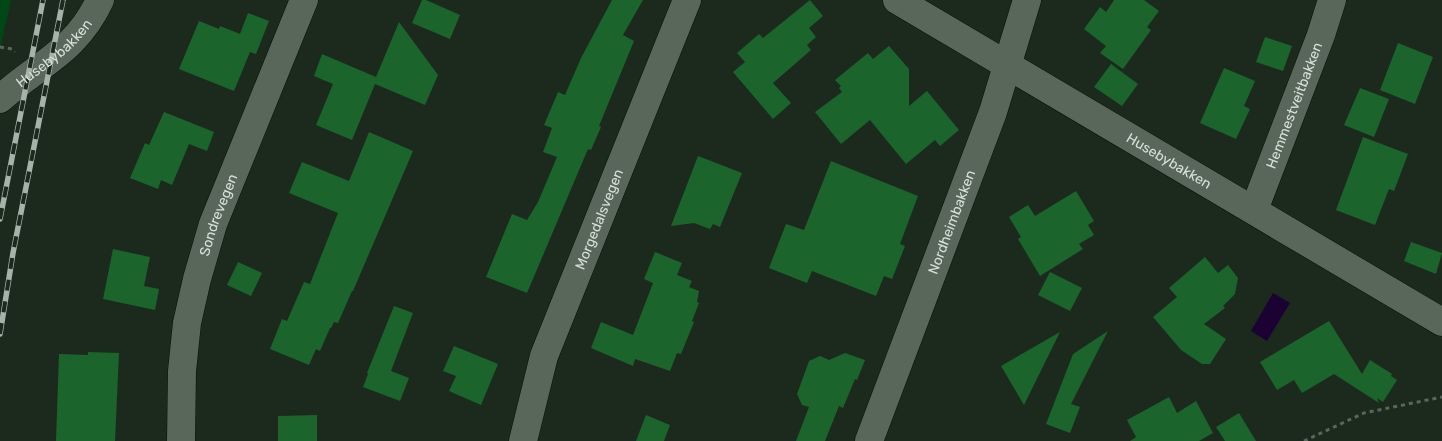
<svg xmlns="http://www.w3.org/2000/svg" width="1442" height="441" font-family="Rubik,sans-serif">
  <style>
    .green { fill: #004716 }
    .water { fill: #1c0233 }
    .building { fill: #1b642c }
    .lines { fill: none; stroke-linecap: round; stroke-linejoin: round }
    .minor-casing { stroke: #061207; stroke-width: 29 }
    .path { stroke: #5a665b; stroke-width: 3; stroke-dasharray: 4 4; stroke-linecap: butt }
    .minor { stroke: #586759; stroke-width: 28 }
    .rail-casing { stroke: #a7b2a8; stroke-width: 5.5 }
    .rail { stroke: #1c2a1d; stroke-width: 4; stroke-dasharray: 11; stroke-linecap: butt }
    .labels { text-anchor: middle; stroke-width: 4.5; stroke-linejoin: round; paint-order: stroke }
    .street-label { font-size: 14px; fill: #d7e0d8; stroke: #1c2a1d }
  </style>
  <rect width="100%" height="100%" fill="#1c2a1d"/>
  <!-- green -->
  <path class="green" d="M0,0H11L0,49Z"/>
  <!-- water -->
  <path class="water" d="M1273,293L1290,303L1267,341L1251,331Z"/>
  <!-- building -->
  <path class="building" d="M422,0H426L460,15L450,39L412,23Z
    M612,0H643L623,35L634,41L599,126L601,127L591,150L588,149L527,293L486,277L512,214L527,220L538,202L557,157L543,152L552,128L544,125L558,92L565,95L581,58Z
    M810,0L823,16L809,28L816,37L807,45L811,50L773,83L791,103L773,119L733,72L745,62L737,53L759,34L763,38Z
    M1114,0H1144L1159,11L1147,27L1151,30L1123,69L1100,53L1106,46L1084,29L1100,7L1106,12Z
    M248,13L269,21L256,54L250,52L234,91L179,69L199,21L219,29L220,26L240,34Z
    M399,22L438,75L425,105L375,84L352,140L316,125L333,84L314,76L322,54L376,77Z
    M1265,37L1292,46L1283,71L1256,62Z
    M1398,43L1433,57L1415,104L1380,90Z
    M889,46L909,69V106L927,91L959,130L940,146L935,140L906,164L870,120L841,144L815,112L842,92L839,88L841,86L835,80L868,53L873,59Z
    M1111,64L1138,84L1122,106L1094,87Z
    M1224,68L1255,81L1244,106L1250,109L1236,139L1200,123Z
    M1360,88L1389,99L1374,137L1344,125Z
    M164,112L214,132L207,151L189,144L172,185L161,180L158,189L130,178L145,143L149,145Z
    M369,132L413,151L353,291H352L338,323L334,322L331,328H330L320,351L316,349L309,365L270,349L282,319L287,321L304,282L310,284L338,213L289,193L302,162L349,181Z
    M1363,137L1408,154L1394,191L1389,189L1375,225L1336,210Z
    M698,156L742,173L720,227L713,224L710,229L694,223L671,226Z
    M831,161L918,196L900,244L905,246L892,279L884,276L876,296L812,271L807,283L769,268L786,224L804,230Z
    M1076,191L1094,221L1088,225L1094,235L1079,244L1083,249L1040,276L1018,239L1021,237L1009,217L1028,205L1035,216Z
    M1411,242L1442,253L1436,274L1404,261Z
    M113,249L150,257L144,286L159,289L155,310L103,299Z
    M655,252L682,263L677,275L692,281L689,287L699,291L697,302L699,303L692,321L694,322L681,354L677,353L670,371L635,359L633,366L591,348L601,322L633,335L653,283L644,279Z
    M1205,257L1218,273L1228,265L1238,278L1235,294L1223,306L1225,308L1204,324L1226,339L1210,364H1202L1181,350L1153,317L1177,297L1169,288Z
    M238,262L262,273L251,296L227,285Z
    M1050,272L1082,288L1070,311L1038,295Z
    M394,306L413,313L391,371L409,378L400,401L363,387L368,374L367,373Z
    M1329,321L1362,374L1370,360L1392,374L1391,376L1397,380L1383,402L1377,398L1379,403L1334,374L1302,393L1294,380L1277,390L1260,362Z
    M1108,331L1071,404L1080,407L1070,433L1046,424L1073,354Z
    M1060,332L1024,405L1001,366Z
    M454,346L498,364L481,405L449,391L456,376L443,371Z
    M88,352L119,353L115,441H56L59,354L88,355Z
    M845,353L865,360L857,380L855,379L843,408L839,406L825,441H796L809,407L802,405L797,394L809,361L820,356L829,360Z
    M1169,397L1177,413L1196,401L1213,433L1199,441H1130L1136,437L1127,420Z
    M1239,413L1256,441H1225L1216,427Z
    M317,415V441H278V416Z
    M646,415L670,425L664,441H636Z"/>
  <g class="lines">
    <!-- minor casing -->
    <g class="minor-casing">
      <g id="minor">
        <path id="s1" d="M897,0L1442,322"/>
        <path id="s2" d="M0,99C38,64 76,52 100,0"/>
        <path id="s3" d="M1254,210L1321,35L1332,0"/>
        <path id="s4" d="M181,441L182,371L187,323L197,279L213,224L304,0"/>
        <path id="s5" d="M523,441L544,356L687,0"/>
        <path id="s6" d="M869,441L993,112L1027,0"/>
      </g>
    </g>
    <!-- path -->
    <path class="path" d="M0,47L12,49L15,52
      M1304,441L1364,413L1442,397"/>
    <!-- minor -->
    <use href="#minor" class="minor"/>
    <!-- rail casing -->
    <g class="rail-casing">
      <path id="rail" d="M0,219L43,0
        M0,334L13,253L63,0"/>
    </g>
    <!-- rail -->
    <use href="#rail" class="rail"/>
  </g>
  <g class="labels">
    <!-- street labels -->
    <g class="street-label">
      <text dy="5" stroke="none"><textPath href="#s2" startOffset="71">Husebybakken</textPath></text>
      <text dy="5" stroke="none"><textPath href="#s3" startOffset="112">Hemmestveitbakken</textPath></text>
      <text dy="5" stroke="none"><textPath href="#s1" startOffset="316">Husebybakken</textPath></text>
      <text dy="5" stroke="none"><textPath href="#s4" startOffset="231">Sondrevegen</textPath></text>
      <text dy="5" stroke="none"><textPath href="#s5" startOffset="235">Morgedalsvegen</textPath></text>
      <text dy="5" stroke="none"><textPath href="#s6" startOffset="234">Nordheimbakken</textPath></text>
    </g>
  </g>
</svg>
